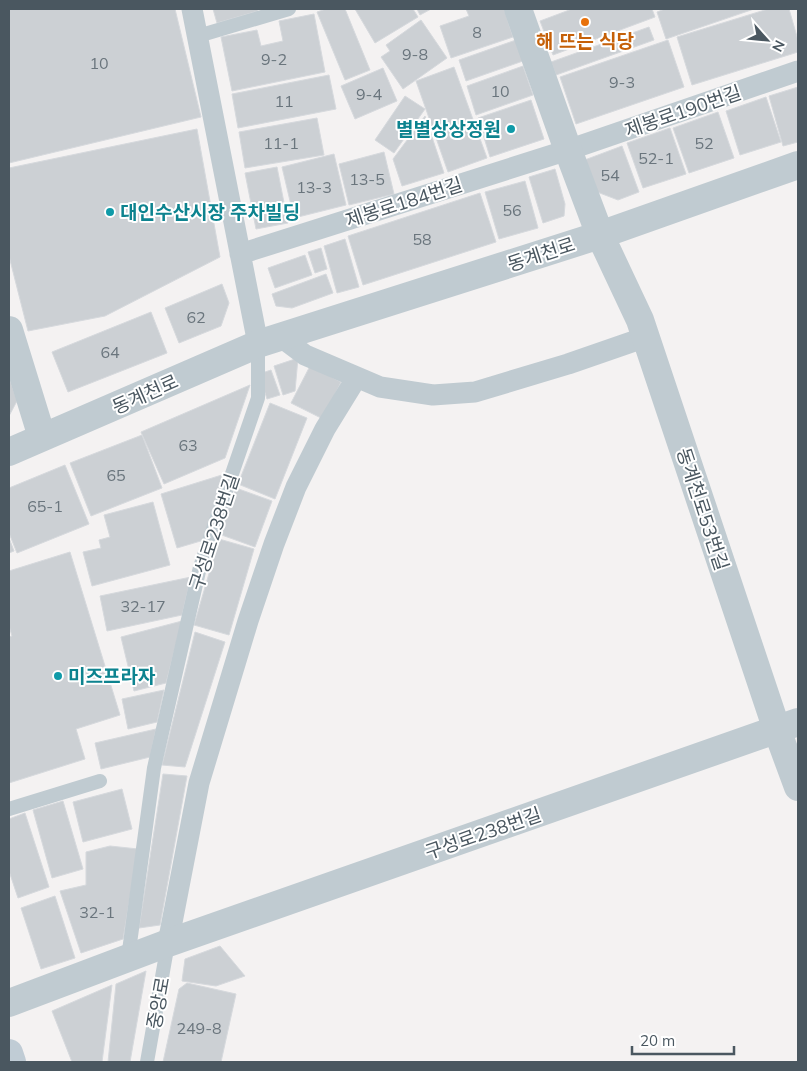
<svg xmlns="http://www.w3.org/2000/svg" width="807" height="1071" font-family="Mulish,'Noto Sans KR',sans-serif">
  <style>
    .building { fill: #ccd0d4; stroke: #d6d9dd }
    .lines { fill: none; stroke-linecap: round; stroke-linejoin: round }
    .service { stroke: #c0cbd1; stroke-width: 14 }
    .pedestrian { stroke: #c0cbd1; stroke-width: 21 }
    .minor { stroke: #c0cbd1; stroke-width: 28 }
    .secondary { stroke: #c0ccd5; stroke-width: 28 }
    .food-dot { fill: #e8710a; stroke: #fff; stroke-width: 2 }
    .culture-dot { fill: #0f9aa8; stroke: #fff; stroke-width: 2 }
    .labels { text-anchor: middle; stroke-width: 4; stroke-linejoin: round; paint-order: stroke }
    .number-label { font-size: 16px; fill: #6a757d }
    .food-label { font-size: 19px; font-weight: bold; fill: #c56008; stroke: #fff }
    .street-label { font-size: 19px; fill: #4a5760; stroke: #fff }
    .culture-label { font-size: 19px; font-weight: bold; fill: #0d838f; stroke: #fff; text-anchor: start }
  </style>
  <rect width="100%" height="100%" fill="#f4f2f2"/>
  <!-- building -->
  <path class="building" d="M9,9H175L201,117L9,163Z
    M213,9H257L258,11L217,23Z
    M326,9H345L370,70L345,80L317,12Z
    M355,9H413L418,17L375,43Z
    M417,9H431L420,15Z
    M466,9H504L513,37L451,58L440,26L469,16Z
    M572,9H652L655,17L553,55L540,21Z
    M665,9H754L666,39L657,12Z
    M768,9H789L798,40V52L692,85L677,37Z
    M314,14L325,72L232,91L221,37L257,30L261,46L283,41L279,21Z
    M421,20L447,58L403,89L381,57L390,51L386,45Z
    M649,27L654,40L556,75L551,62Z
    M516,40L523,61L466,81L459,60Z
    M668,40L684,87L576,124L560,77Z
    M523,66L533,95L476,115L467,86Z
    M454,67L487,158L448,172L416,81Z
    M383,68L397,101L355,119L341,86Z
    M329,75L336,109L238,128L232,94Z
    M798,87V142L783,146L769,96Z
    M405,96L425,109L394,153L375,140Z
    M766,97L781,142L740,155L726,111Z
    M531,100L544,139L490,157L478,118Z
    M718,112L734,158L689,173L673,128Z
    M425,116L444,173L402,186L393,159Z
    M317,118L324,155L245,168L239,132Z
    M670,128L686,174L643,188L627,143Z
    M197,129L220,257L105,316L28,331L9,256V168Z
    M622,146L639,192L618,200L592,190L582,161Z
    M384,152L394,194L349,205L339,164Z
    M334,154L346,205L294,218L282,167Z
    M277,167L288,223L256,229L245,173Z
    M555,169L565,204L564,216L543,223L529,177Z
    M525,181L538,228L499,239L485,192Z
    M480,193L496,242L363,285L348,236Z
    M345,239L359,287L337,293L324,246Z
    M321,248L327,269L315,273L308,252Z
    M305,255L312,275L275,288L268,268Z
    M326,274L333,293L292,308L276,306L272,294Z
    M222,284L229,303L221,326L179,343L165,308Z
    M151,312L167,353L68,392L52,352Z
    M298,358L295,391L283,395L274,366Z
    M310,366L341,382L323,419L291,403Z
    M271,370L280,395L267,399L259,374Z
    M9,377L17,401L9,416Z
    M250,385L225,458L164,484L141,432Z
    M270,403L307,418L275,499L238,484Z
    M142,435L162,488L91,516L70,463Z
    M65,465L89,524L17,553L9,533V488Z
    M225,474L204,540L177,548L161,494Z
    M236,488L272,501L255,547L219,534Z
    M153,502L170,565L92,586L83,552L101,548L99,540L110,537L104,515Z
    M9,538L14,551L9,553Z
    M219,539L254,549L229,635L194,625Z
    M70,552L120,715L76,729L85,759L9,783V637L12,636L9,626V571Z
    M191,577L182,615L107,631L100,596Z
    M182,621L166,683L134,691L121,637Z
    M195,632L225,642L185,767L162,765Z
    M164,690L157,722L128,729L122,699Z
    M156,729L150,757L101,769L95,743Z
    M163,774L187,776L160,925L139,928Z
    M122,789L132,829L83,842L73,802Z
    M63,801L83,869L52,878L33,810Z
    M25,813L49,887L18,898L9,871V819Z
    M110,846L138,849L123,939L81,953L60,891L86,885V852Z
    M55,896L75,958L41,969L21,908Z
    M220,946L245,976L216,986L182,981L185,959Z
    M146,971L130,1062H108L116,984Z
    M187,983L236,994L221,1062H163L179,989Z
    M112,985L102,1062H72L52,1011Z"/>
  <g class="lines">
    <!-- service -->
    <path class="service" d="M198,36L289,9
      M9,809L100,781
      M128,958L154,768L200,567L258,398V344
      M147,1062L168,943"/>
    <!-- pedestrian -->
    <path class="pedestrian" d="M192,9L258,344
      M240,254L568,150L798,71
      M281,337L305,355L380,387L433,395L475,392L568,364L646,337
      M168,943L199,783L248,621L274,544L296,487L325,429L357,377"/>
    <!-- minor -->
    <path class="minor" d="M518,9L568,150L600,235L640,320L777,730L798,787
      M9,330L42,437
      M9,452L258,344L600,235L798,165
      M9,1003L168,943L798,722"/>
    <!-- secondary -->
    <path class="secondary" d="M9,1053L12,1062"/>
  </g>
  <!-- markers -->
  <circle class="food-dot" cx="585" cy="22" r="5"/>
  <g class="culture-dot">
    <circle cx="511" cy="129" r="5"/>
    <circle cx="110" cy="212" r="5"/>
    <circle cx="58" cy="676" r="5"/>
  </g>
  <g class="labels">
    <!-- number labels -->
    <g class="number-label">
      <text x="477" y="38">8</text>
      <text x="415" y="60">9-8</text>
      <text x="274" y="65">9-2</text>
      <text x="99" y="69">10</text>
      <text x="622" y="88">9-3</text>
      <text x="500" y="97">10</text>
      <text x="369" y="100">9-4</text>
      <text x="284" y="107">11</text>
      <text x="281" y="149">11-1</text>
      <text x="704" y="149">52</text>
      <text x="656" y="164">52-1</text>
      <text x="610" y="181">54</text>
      <text x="367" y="185">13-5</text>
      <text x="314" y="193">13-3</text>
      <text x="512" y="216">56</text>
      <text x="422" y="245">58</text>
      <text x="196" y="323">62</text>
      <text x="110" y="358">64</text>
      <text x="188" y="451">63</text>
      <text x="116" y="481">65</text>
      <text x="45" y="512">65-1</text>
      <text x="143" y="612">32-17</text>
      <text x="97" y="918">32-1</text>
      <text x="199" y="1034">249-8</text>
    </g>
    <!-- food labels -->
    <g class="food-label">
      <text x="585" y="48">해 뜨는 식당</text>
    </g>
    <!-- street labels -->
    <g class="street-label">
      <text transform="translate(683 111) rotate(-19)" y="7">제봉로190번길</text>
      <text transform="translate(404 202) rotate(-18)" y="7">제봉로184번길</text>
      <text transform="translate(541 254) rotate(-18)" y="7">동계천로</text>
      <text transform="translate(145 394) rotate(-24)" y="7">동계천로</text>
      <text transform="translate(703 509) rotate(72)" y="7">동계천로53번길</text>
      <text transform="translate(214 532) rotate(-72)" y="7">구성로238번길</text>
      <text transform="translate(483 833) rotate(-19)" y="7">구성로238번길</text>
      <text transform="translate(158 1003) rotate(-80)" y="7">중앙로</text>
    </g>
    <!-- culture labels -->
    <g class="culture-label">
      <text x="501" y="136" text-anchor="end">별별상상정원</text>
      <text x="120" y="219">대인수산시장 주차빌딩</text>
      <text x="68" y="683">미즈프라자</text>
    </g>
  </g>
  <!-- border -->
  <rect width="807" height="1071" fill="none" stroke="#4a5760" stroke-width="20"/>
  <!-- north arrow -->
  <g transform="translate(767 40) rotate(117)" stroke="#ffffff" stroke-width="4" paint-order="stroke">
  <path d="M0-4L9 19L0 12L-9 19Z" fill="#4a5760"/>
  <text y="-8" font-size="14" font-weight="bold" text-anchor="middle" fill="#4a5760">N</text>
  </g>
  <!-- scale -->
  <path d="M632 1046v8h102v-8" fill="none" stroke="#4a5760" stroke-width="2.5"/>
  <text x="640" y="1046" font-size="15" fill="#4a5760" stroke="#ffffff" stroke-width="4" paint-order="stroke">20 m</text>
</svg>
